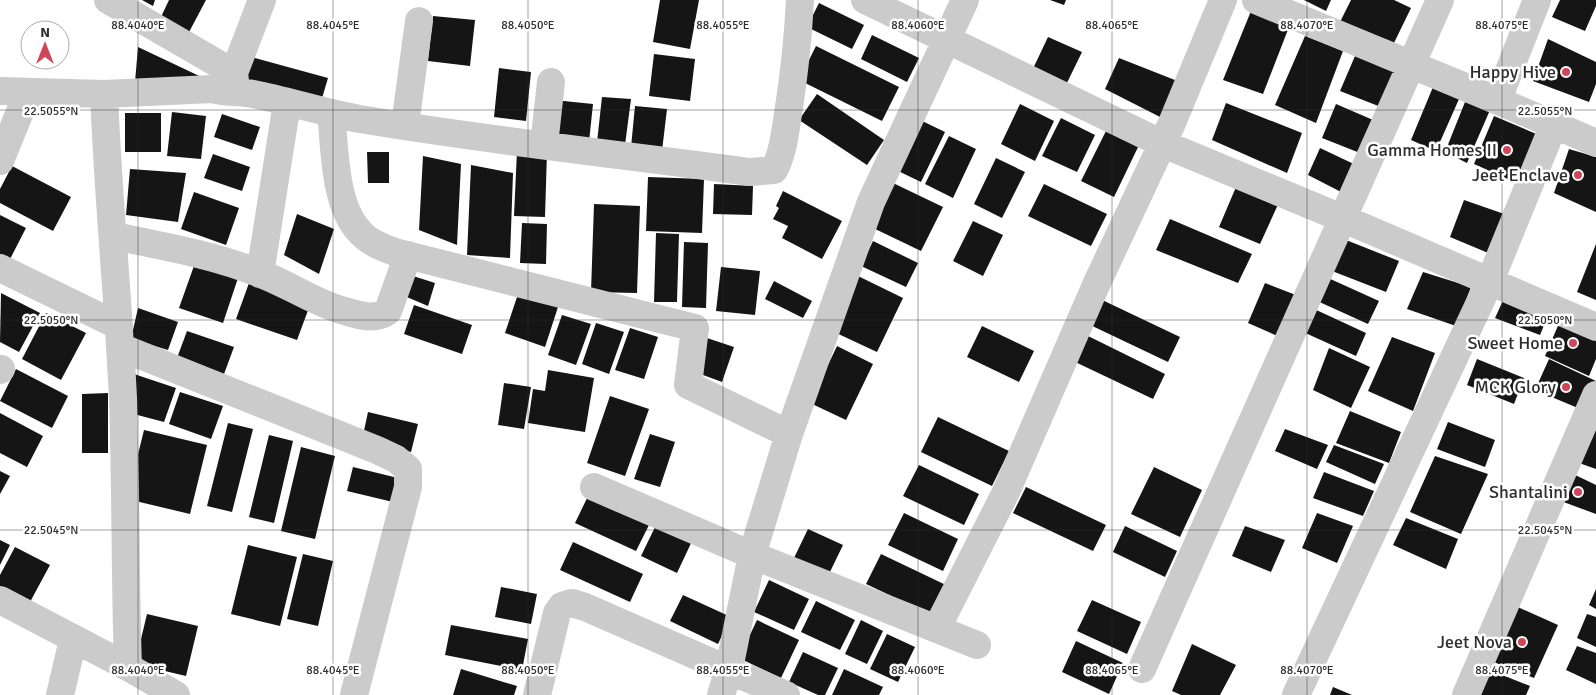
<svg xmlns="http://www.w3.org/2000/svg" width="1596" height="695" font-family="Signika,sans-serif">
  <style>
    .building { fill: #151515 }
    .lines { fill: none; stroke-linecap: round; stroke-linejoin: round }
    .minor { stroke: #cbcbcb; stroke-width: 28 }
    .ticks { fill: none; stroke: #2e2e2e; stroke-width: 1; stroke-opacity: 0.45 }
    .poi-dot { fill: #cf465a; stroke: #fff; stroke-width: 2 }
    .labels { text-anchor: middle; stroke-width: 5; stroke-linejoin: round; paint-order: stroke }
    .poi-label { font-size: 18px; fill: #2e2e2e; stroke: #fff; text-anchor: end }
    .ticks-label { font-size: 12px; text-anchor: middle; fill: #2e2e2e; stroke: #fff; stroke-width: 5; stroke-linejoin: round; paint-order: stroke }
  </style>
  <rect width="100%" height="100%" fill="#fff"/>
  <!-- building -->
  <path class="building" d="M142,0H155L153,6Z
    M169,0H206L188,34L160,19Z
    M660,0H699L690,49L653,42Z
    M1050,0H1066L1064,5Z
    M1304,0H1331L1326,11Z
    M1351,0H1394L1411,8L1392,47L1340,22Z
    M1560,0H1596V6L1585,31L1552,17Z
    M819,3L864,25L852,49L807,27Z
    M1251,11L1289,27L1263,94L1223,80Z
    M433,16L475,20L470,66L428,61Z
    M872,35L919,58L907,82L861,59Z
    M1305,36L1343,51L1316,123L1275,105Z
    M1048,37L1082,52L1063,91L1030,75Z
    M1548,39L1596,62V84L1589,102L1533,81Z
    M816,46L899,87L882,121L799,80Z
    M138,47L212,82H135Z
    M654,54L695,59L690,101L649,96Z
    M248,56L328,78L320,105L241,83Z
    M1355,56L1402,75L1386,109L1340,91Z
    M1119,58L1180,82L1166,120L1105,89Z
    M499,68L531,72L526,121L494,117Z
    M1433,87L1459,99L1436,151L1411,140Z
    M817,94L884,140L867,165L799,120Z
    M602,97L631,99L625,145L597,142Z
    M554,100L593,104L589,142L550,138Z
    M1465,102L1490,110L1467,163L1445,152Z
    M1226,103L1302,133L1287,173L1212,140Z
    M1020,104L1054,121L1035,161L1001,144Z
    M1336,104L1380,123L1365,155L1322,138Z
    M635,106L667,109L662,151L631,147Z
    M172,112L206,116L201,159L167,156Z
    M125,113H161V152H125Z
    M222,114L260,127L252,150L214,137Z
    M1494,116L1541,136L1519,184L1474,164Z
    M1061,118L1095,135L1077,172L1042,156Z
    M918,119L945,132L921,182L894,169Z
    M1108,127L1140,143L1114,197L1081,181Z
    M949,136L976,149L953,198L925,184Z
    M1320,148L1358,166L1345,194L1308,175Z
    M1569,149L1596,157V212L1554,193Z
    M517,151L547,152L545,217L514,216Z
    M367,152H389V183H368Z
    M213,154L250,167L242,191L204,178Z
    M423,156L461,164L457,245L419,230Z
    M996,158L1025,172L1002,218L974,204Z
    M471,165L513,173L510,258L467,255Z
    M12,166L71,197L53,231L0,203V189Z
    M130,169L186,173L178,222L126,215Z
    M648,177L704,179L702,233L646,231Z
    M1239,180L1281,198L1260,244L1219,227Z
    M893,183L943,207L921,251L871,227Z
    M714,184L753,186L752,215L713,214Z
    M1044,184L1107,214L1091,246L1028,216Z
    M783,191L842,221L822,259L782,238L788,226L773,219L779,208L776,206Z
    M194,192L239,208L226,245L181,229Z
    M1464,200L1510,216L1493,255L1450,237Z
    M594,204L640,206L637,293L591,292Z
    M297,214L334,229L319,274L284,255Z
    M0,215L26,228L7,265L0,261Z
    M1170,219L1252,254L1238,283L1156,250Z
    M973,221L1003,235L983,276L953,261Z
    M522,223L547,224L546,264L520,263Z
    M656,233L679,234L677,302H654Z
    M1346,240L1399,261L1386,292L1332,271Z
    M873,241L918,263L906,287L861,266Z
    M684,242L708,243L706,308L682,307Z
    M1596,244V300L1577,292Z
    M195,263L238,278L223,323L179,308Z
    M721,267L760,271L755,315L716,311Z
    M1423,272L1471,287L1456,326L1407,309Z
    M410,275L435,283L428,306L402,295Z
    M858,276L903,298L877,352L832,331Z
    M1326,277L1379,301L1368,324L1315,300Z
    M774,281L812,301L803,318L765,299Z
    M249,283L310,305L297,340L236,319Z
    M1265,283L1301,297L1282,338L1248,323Z
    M1,293L40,313L19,352L0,342Z
    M518,294L558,307L545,347L505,333Z
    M1506,294L1550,311L1540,335L1495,318Z
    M1098,298L1180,337L1168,362L1086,323Z
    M414,305L472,325L462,354L404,334Z
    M138,308L178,322L168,350L131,339Z
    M1312,308L1366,333L1356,356L1301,331Z
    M46,313L86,333L61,380L22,359Z
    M1563,314L1596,331V359L1589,376L1545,356Z
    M562,315L591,324L576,365L548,355Z
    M596,323L624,332L609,374L582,364Z
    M982,326L1034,351L1019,382L967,357Z
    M630,328L658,337L644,379L615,370Z
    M187,331L234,347L224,374L177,358Z
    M1084,334L1165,374L1153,399L1071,360Z
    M1392,337L1435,353L1413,411L1368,391Z
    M707,338L734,347L722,382L695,372Z
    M837,346L873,364L846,420L810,403Z
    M1329,348L1370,367L1351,408L1313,390Z
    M1477,359L1524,378L1514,404L1467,385Z
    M1549,359L1596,381L1585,411L1535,390Z
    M16,369L68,396L52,428L0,401Z
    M548,370L594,378L585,432L528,423L533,389L545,391Z
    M134,374L176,388L164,422L130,413Z
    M504,383L531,387L524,429L498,425Z
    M180,392L223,406L211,439L169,424Z
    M108,393V453H82V394Z
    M610,396L649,409L625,476L587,463Z
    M1350,411L1401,432L1389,463L1336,443Z
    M368,412L418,424L411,452L362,440Z
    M0,413L43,436L27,467L0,453Z
    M938,417L1009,451L992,486L921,452Z
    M1596,421V469L1579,463Z
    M1448,422L1495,440L1485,467L1437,449Z
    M228,423L253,429L232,512L207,506Z
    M1285,429L1328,445L1317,469L1275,451Z
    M144,430L207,445L190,514L127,499Z
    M650,434L675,442L660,487L634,479Z
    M269,435L293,441L274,523L249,517Z
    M1334,445L1384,464L1375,484L1326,462Z
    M301,447L335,456L315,539L281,531Z
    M1435,456L1488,474L1461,534L1410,512Z
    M919,465L979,494L964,525L903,496Z
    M353,467L398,478L393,502L347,491Z
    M1154,467L1202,490L1180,537L1131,514Z
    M0,471L10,476L0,494Z
    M1324,472L1374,491L1363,516L1313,498Z
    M1569,472L1596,485V514L1558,500Z
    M1026,487L1106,525L1093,551L1013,513Z
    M590,492L651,521L636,551L575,523Z
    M904,513L958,539L943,571L888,545Z
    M1317,513L1353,526L1337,563L1302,548Z
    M1406,518L1458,539L1446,569L1393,545Z
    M657,523L693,539L677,573L641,556Z
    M1125,526L1177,551L1165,577L1113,552Z
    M1245,526L1285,540L1271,572L1232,556Z
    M808,529L843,545L828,576L793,560Z
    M0,540L10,545L0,565Z
    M573,542L643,574L630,602L560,570Z
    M248,545L297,557L280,626L231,614Z
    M15,547L50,565L30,602L0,586V575Z
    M303,554L333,561L318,626L287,619Z
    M881,554L948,586L934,616L866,584Z
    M769,580L809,599L794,630L754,612Z
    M501,587L537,594L531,624L495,617Z
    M1596,589V609L1589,605Z
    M683,595L731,617L718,644L670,621Z
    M1092,600L1141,622L1127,654L1077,631Z
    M816,601L855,620L840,650L801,632Z
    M1511,604L1558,625L1534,678L1486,659Z
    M147,614L198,626L186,676L135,664Z
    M1587,614L1596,617V647L1577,638Z
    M757,620L799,640L781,678L739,658Z
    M861,620L883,631L867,664L845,654Z
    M451,625L528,639L522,670L445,655Z
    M887,634L915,647L898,682L870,669Z
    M1076,641L1123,663L1109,694L1062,672Z
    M1192,644L1236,665L1220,695H1181L1172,691Z
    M1577,646L1596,653V684L1566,670Z
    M803,652L838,668L825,695H818L789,682Z
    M1485,668L1530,686L1526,695H1473Z
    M461,669L517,686L514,695H453Z
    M844,669L883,687L879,695H832Z
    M1333,687L1352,695H1330Z"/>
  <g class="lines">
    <!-- minor -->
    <path class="minor" d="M108,0L234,73
      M865,0L1161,143L1344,219L1596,327
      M1256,0C1369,48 1483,93 1596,143
      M236,90L234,73L262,0
      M0,91L104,94L212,89C226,93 239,91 253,94C289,101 324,113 360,119C489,141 620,154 750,172L774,170C783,153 785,133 788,114C794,76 798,39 800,0
      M104,94C108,196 118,296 123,398C126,488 125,577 128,667
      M1498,99L1537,0
      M331,113C335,149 334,204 359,231C368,242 382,247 395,252L695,328L688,385L789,434
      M405,125L419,21
      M544,145L551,82
      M0,161L28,92
      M114,236C163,246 214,255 261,274C288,284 314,302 341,310C356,314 374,322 388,311L408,255
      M0,268L119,326
      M260,274L287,103
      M120,347L377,450L396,459L408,469V487L354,695
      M0,370L1,369
      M594,487L752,555L977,645
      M0,600L128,667L176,695
      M937,628L1006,492L1096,285L1172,123L1223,0
      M1142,669L1440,0
      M60,695L73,640
      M537,695L557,613L562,606L572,603L585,607L786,695
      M721,695L729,669L752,555L789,434L871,202L965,0
      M1296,695L1490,281L1554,124
      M1466,695L1596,395"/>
  </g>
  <!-- ticks -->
  <path class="ticks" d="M138,0V695M333,0V695M528,0V695M723,0V695M918,0V695M1112,0V695M1307,0V695M1502,0V695M0,110H1596M0,320H1596M0,530H1596"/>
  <!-- markers -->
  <g class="poi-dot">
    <circle cx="1566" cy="72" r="5"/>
    <circle cx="1507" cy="150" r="5"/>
    <circle cx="1578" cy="175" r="5"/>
    <circle cx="1573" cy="343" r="5"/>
    <circle cx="1566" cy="387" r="5"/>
    <circle cx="1578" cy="492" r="5"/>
    <circle cx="1522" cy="642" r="5"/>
  </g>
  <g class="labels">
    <!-- poi labels -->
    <g class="poi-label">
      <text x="1556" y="78">Happy Hive</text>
      <text x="1497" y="156">Gamma Homes II</text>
      <text x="1568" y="181">Jeet Enclave</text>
      <text x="1563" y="349">Sweet Home</text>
      <text x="1556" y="393">MCK Glory</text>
      <text x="1568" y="498">Shantalini</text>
      <text x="1512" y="648">Jeet Nova</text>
    </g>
  </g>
  <g class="ticks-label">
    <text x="138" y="29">88.4040°E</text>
    <text x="333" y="29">88.4045°E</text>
    <text x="528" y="29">88.4050°E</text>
    <text x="723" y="29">88.4055°E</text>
    <text x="918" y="29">88.4060°E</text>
    <text x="1112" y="29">88.4065°E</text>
    <text x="1307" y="29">88.4070°E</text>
    <text x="1502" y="29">88.4075°E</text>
    <text x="51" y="115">22.5055°N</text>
    <text x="1545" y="115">22.5055°N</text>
    <text x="51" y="324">22.5050°N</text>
    <text x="1545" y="324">22.5050°N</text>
    <text x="51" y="534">22.5045°N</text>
    <text x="1545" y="534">22.5045°N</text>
    <text x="138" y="674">88.4040°E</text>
    <text x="333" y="674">88.4045°E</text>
    <text x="528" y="674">88.4050°E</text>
    <text x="723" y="674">88.4055°E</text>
    <text x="918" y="674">88.4060°E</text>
    <text x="1112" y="674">88.4065°E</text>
    <text x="1307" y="674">88.4070°E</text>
    <text x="1502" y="674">88.4075°E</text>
  </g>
  <!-- north arrow -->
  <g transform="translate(45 45)"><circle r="24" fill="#ffffff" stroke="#ababab"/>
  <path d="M0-4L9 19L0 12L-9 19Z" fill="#cf465a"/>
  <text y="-8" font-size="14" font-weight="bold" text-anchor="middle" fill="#2e2e2e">N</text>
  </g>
</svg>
